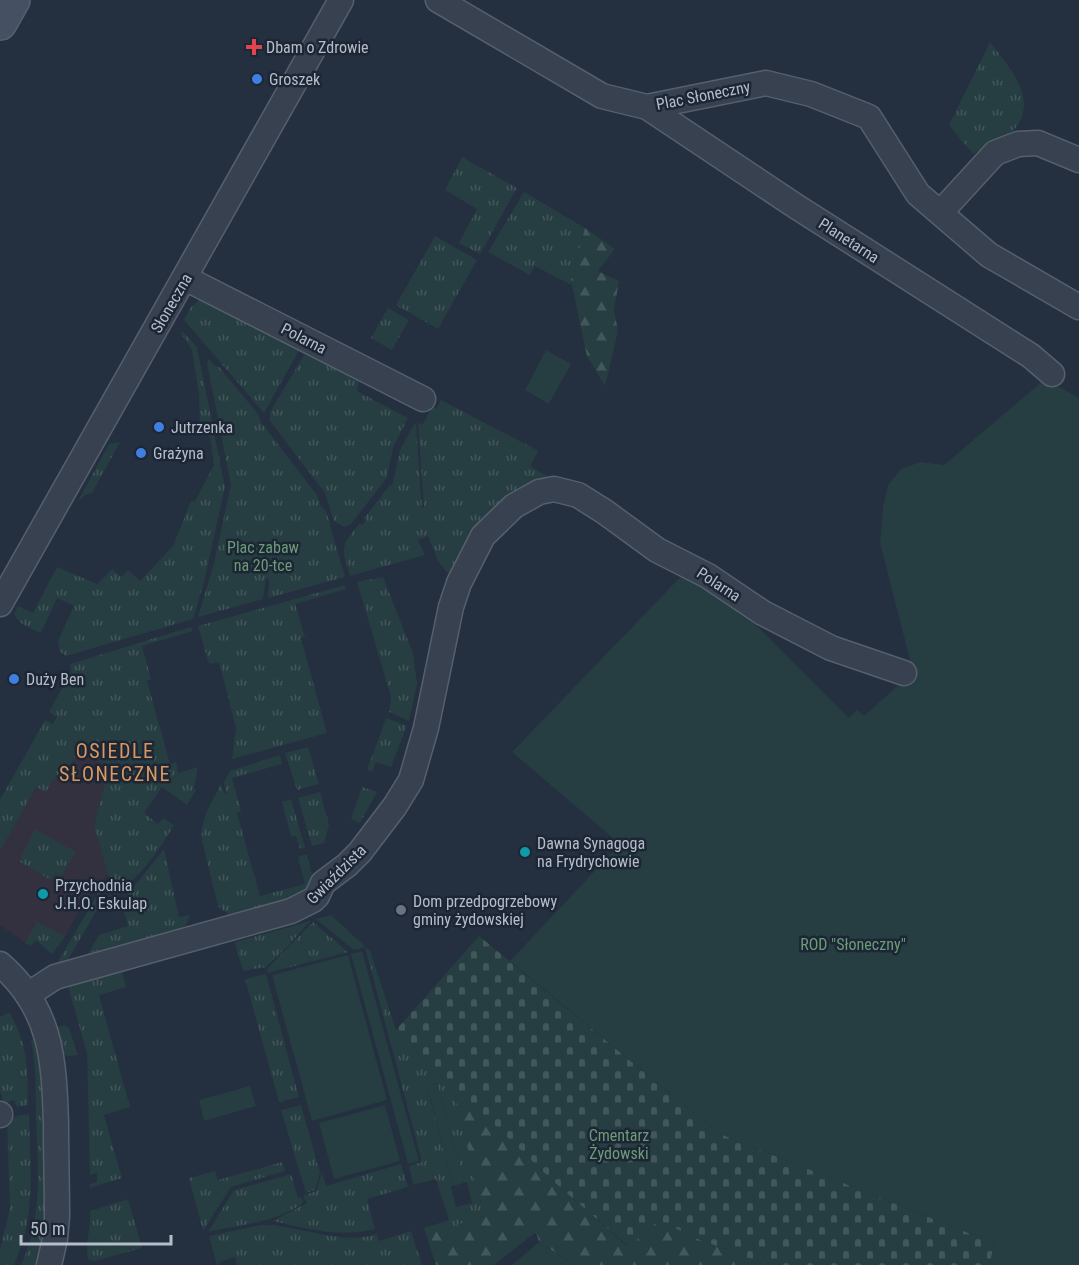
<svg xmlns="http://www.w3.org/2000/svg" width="1079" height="1265" font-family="'Roboto Condensed',sans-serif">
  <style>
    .medical { fill: #333040 }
    .grass { fill: url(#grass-tufts); fill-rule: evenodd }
    .forest { fill: url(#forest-firs) }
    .cemetery { fill: url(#cemetery-stones) }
    .garden { fill: #263d41 }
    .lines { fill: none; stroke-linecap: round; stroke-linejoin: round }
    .street-casing { stroke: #565f6d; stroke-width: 27 }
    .secondary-casing { stroke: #565f6d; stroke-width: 36 }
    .street { stroke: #384150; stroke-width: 24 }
    .secondary { stroke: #465063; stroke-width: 33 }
    .health-dot { fill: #e0444e; stroke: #1d2635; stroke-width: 2 }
    .shop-dot { fill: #3f7fe0; stroke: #1d2635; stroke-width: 2 }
    .culture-dot { fill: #0f9aa8; stroke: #1d2635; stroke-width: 2 }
    .worship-dot { fill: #6b7280; stroke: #1d2635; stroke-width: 2 }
    .labels { text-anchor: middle; stroke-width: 5; stroke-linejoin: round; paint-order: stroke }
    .poi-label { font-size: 16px; fill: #b5bdca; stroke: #1d2635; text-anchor: start }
    .street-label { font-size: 16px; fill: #b5bdca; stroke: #1d2635 }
    .park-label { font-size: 16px; fill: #6b9c77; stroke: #1d2635 }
    .quarter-label { font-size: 20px; letter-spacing: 1.5px; fill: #d99761; stroke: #1d2635 }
  </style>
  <defs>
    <pattern id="grass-tufts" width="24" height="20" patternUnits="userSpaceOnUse" patternTransform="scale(1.5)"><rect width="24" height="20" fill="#263d41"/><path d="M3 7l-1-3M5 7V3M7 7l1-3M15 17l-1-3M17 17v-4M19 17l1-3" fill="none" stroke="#43575b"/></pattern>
    <pattern id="forest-firs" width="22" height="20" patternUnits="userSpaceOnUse" patternTransform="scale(1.5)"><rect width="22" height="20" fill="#263d41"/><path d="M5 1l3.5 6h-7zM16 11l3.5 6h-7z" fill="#43575b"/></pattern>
    <pattern id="cemetery-stones" width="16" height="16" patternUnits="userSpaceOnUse" patternTransform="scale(1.5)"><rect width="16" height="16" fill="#263d41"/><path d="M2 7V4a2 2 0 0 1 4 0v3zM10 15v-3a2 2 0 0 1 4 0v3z" fill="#43575b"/></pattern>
  </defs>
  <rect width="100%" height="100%" fill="#242f40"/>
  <!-- medical -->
  <path class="medical" d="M85,701L112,756L94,826L108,875L87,897L63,940L52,954L36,940L30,946L0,925V850Z"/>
  <!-- grass -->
  <path class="grass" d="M990,42C1007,65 1038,96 1017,126C1009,136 985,147 973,154L949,125Z
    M462,157L517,188L480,254L459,243L477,209L445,190Z
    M524,192L585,228L571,281V285L535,266L530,275L488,252Z
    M435,236L477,260L438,329L396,305Z
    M203,297L301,347L264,413L184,320L191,307Z
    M388,308L409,320L392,350L371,338Z
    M182,331L197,347L225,487L203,586L193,619L66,656L60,652L58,641L74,606L57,598L41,633C30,628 19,625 14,614L18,606L33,613L57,567L97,584L112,569L121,577L128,570L140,581L173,546L191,501H195L214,465L210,437L200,433L199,395L192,350L181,333Z
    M307,350L360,377L357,391L408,418L393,447L387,478L350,525L344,527L334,521L325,493L270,421V412Z
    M209,359L215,366L219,367L258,414L261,422L317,495L321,506L326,511L345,577L268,598L269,578L266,579L263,599L198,617L214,563L231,485L207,363Z
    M441,400L537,450L538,452L530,466L545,475L580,489L548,484L454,581L438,561L428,536L418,540L425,555L350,576C341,546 340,547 360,523L362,525L366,520L364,518L390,485L392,486L400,450L414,424L416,425L422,508H424L418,423L422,425L433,406L437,408Z
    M120,442L92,493L87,494L78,501L109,444Z
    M383,577L413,653L417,684L409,721L389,712L391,697L357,582Z
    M345,585L346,589L295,604L305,637L301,638L327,733L232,759L236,728L219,662L209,664L198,626Z
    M191,627L193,631L142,646L151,679L147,681L170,764L176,762L178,773L198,767L194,788L196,790L187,805L162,787L144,813L158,824L163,818L174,825C159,852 138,879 114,896L94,826L109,766L79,750L69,768L54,778L46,792L36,787L0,851V800L45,720L53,724L57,717L49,712L71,671L70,664Z
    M386,718L407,726L391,767L376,762L372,772L367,770Z
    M308,747L319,784L297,790L285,753Z
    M280,755L282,764L232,778L241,811L237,813L260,896L305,884L298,857L307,854L312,876L307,889L302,894L295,898L229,915L218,906L202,841C199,820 212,802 221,784L224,793H226L224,782L230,771Z
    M362,787L377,792L360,823L351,819Z
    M320,792L329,825L324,843L312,846L298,798Z
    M291,799L305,848L300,849L296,836L291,837L282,802Z
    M35,829L76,852L61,877L55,874L51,880L19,861Z
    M164,849L179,917L190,915L186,925L179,931L86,957L99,935L128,926L124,911L115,913V910Z
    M100,890V905L66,963H57Z
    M331,915L370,951L396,1030L452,1083L484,1216L426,1235L424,1228L449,1220L436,1179L413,1185L409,1166L422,1162L365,947L354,950L316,919ZM437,1083L464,1183L467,1182L472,1203L456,1207L451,1187L453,1186L427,1086Z
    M310,921L288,946L266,967L243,971L235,942Z
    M37,922L65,936L52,954L36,940L30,946L25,943Z
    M313,922L348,952L268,973L267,969Z
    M122,972L126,987L99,995L130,1107L104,1115L122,1178L90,1188V1184L97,1182V1173L90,1175L87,1053L68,986Z
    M266,974L299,1097L279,1102L245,979Z
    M9,1012C28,1044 28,1069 28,1105L17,1107L14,1100L4,1104L0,1090V1017Z
    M64,1025L69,1028L78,1055L68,1056L61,1053L55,1028Z
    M38,1035L42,1044L51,1202L39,1265H21C43,1218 38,1169 36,1119C36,1092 36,1066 31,1040Z
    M301,1105L320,1173L315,1190L306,1193L281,1110Z
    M29,1114C30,1167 37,1215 14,1265H0V1250L10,1208L7,1121L17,1116Z
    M282,1162L285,1171L231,1187L203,1231L189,1178L215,1171L218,1180Z
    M401,1164L408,1187L367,1199L375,1229C342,1238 306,1229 273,1221L307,1203L303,1196L316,1191L322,1173L326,1186Z
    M291,1174L298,1198L301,1197L303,1202L300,1205C273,1223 240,1225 208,1232L234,1190Z
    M128,1199L142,1248L95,1261L89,1260C83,1251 92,1225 90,1211Z
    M261,1225C300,1224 338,1246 377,1234L379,1241L411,1231L422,1265H237L235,1257L219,1262V1265H217L209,1236Z"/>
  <!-- forest -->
  <path class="forest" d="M585,228L615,249L598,271L619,281L614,310L618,331L605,386L587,356L571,281Z
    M452,1083L553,1181L628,1247L659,1220L693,1237L767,1265H574L539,1242L536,1232L494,1265H436L426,1235L484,1216Z"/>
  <!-- cemetery -->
  <path class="cemetery" d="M479,936L718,1133L994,1243L990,1265H767L693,1237L659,1220L629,1247L553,1181L396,1030Z"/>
  <!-- garden -->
  <path class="garden" d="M546,350L571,364L549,404L525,390Z
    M1045,379L1079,398V1265H990L994,1243L718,1133L510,961L620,844L512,752L687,570L742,611L849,718L857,710L864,716L913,672L880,543L883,507L888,485L901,469L920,462L944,465Z
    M362,951L419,1161L408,1164L351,954Z
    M348,955L387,1100L312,1121L272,975Z
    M437,1083L464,1183L453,1186L427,1085Z
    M250,1086L256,1106L204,1121L199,1100Z
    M385,1105L400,1161L334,1179L319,1123Z
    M539,1242L574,1265H512Z"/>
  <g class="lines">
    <!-- street casing -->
    <g class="street-casing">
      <path id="street" d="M438,0L602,96L647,107L766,83L811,94L869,117L918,194L989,255L1079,307
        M647,107L797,207L1031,356L1052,374
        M940,213L995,153L1018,144L1038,143L1079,160
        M185,278L423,399
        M0,604L341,0
        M0,964C52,1009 54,1060 56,1124C56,1155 57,1186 57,1217L55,1239L49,1265
        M29,994L55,977L291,911L313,900L317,896L323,883L347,865L360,852L395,806L411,780L426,728L451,607L459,583L483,536L514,506L539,492L554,489L578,495L605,512L657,550L708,576L763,613L831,648L904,673
        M0,1114V1115"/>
    </g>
    <!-- secondary casing -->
    <g class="secondary-casing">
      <path id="secondary" d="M0,23L13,0"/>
    </g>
    <!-- street -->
    <use href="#street" class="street"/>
    <!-- secondary -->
    <use href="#secondary" class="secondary"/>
  </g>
  <!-- markers -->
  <path class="health-dot" d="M251 38h6v6h6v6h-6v6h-6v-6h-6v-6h6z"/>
  <g class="shop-dot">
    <circle cx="257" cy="79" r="6"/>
    <circle cx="159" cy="427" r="6"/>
    <circle cx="141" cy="453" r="6"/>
    <circle cx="14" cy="679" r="6"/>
  </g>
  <g class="culture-dot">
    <circle cx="525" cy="852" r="6"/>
    <circle cx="43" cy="894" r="6"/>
  </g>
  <circle class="worship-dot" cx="401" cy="910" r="6"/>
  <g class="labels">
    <!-- poi labels -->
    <g class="poi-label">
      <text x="266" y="53">Dbam o Zdrowie</text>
      <text x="269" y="85">Groszek</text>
      <text x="171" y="433">Jutrzenka</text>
      <text x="153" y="459">Grażyna</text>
      <text x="26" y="685">Duży Ben</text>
      <text x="537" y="849">Dawna Synagoga<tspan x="537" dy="18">na Frydrychowie</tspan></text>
      <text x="55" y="891">Przychodnia<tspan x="55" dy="18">J.H.O. Eskulap</tspan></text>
      <text x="413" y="907">Dom przedpogrzebowy<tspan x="413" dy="18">gminy żydowskiej</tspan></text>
    </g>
    <!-- street labels -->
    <g class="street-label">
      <text transform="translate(703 95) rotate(-11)" y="6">Plac Słoneczny</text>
      <text transform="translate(849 240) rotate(33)" y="6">Planetarna</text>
      <text transform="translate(171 303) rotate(-60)" y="6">Słoneczna</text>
      <text transform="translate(304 338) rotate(27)" y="6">Polarna</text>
      <text transform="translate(719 584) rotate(33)" y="6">Polarna</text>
      <text transform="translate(336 874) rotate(-45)" y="6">Gwiaździsta</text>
    </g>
    <!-- park labels -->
    <g class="park-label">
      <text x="263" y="553">Plac zabaw<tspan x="263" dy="18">na 20-tce</tspan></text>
      <text x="853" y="950">ROD "Słoneczny"</text>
      <text x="619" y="1141">Cmentarz<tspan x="619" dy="18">Żydowski</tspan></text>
    </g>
    <!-- quarter labels -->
    <g class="quarter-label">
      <text x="115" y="758">OSIEDLE<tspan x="115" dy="23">SŁONECZNE</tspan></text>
    </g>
  </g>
  <!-- scale -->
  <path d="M21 1235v9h150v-9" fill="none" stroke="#b5bdca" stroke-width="3"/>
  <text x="30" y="1235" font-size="18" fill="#b5bdca" stroke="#1d2635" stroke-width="4.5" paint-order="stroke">50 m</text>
</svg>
